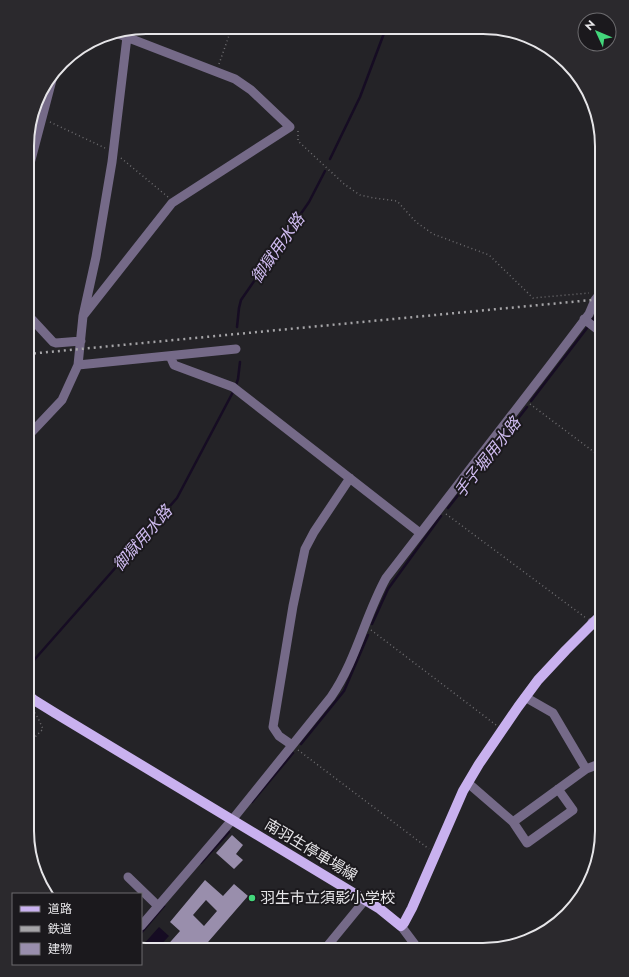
<svg xmlns="http://www.w3.org/2000/svg" width="629" height="977" font-family="Jost,'Noto Sans JP',sans-serif">
  <style>
    .water { fill: #160c23 }
    .lines { fill: none; stroke-linecap: round; stroke-linejoin: round }
    .stream { stroke: #160c23; stroke-width: 2.5 }
    .building { fill: #998eac; fill-rule: evenodd }
    .path { stroke: #6e6d70; stroke-width: 1.5; stroke-dasharray: 1 3; stroke-linecap: butt }
    .minor { stroke: #756a88; stroke-width: 9 }
    .major { stroke: #c9b1ef; stroke-width: 10 }
    .rail { stroke: #a5a4a7; stroke-width: 2.5; stroke-dasharray: 2 4; stroke-linecap: butt }
    .poi-dot { fill: #43d77b; stroke: #1b191d; stroke-width: 1.5 }
    .labels { text-anchor: middle; stroke-width: 4; stroke-linejoin: round; paint-order: stroke }
    .street-label { font-size: 15px; fill: #e6e5e8; stroke: #1b191d }
    .poi-label { font-size: 15px; fill: #e6e5e8; stroke: #1b191d; text-anchor: start }
    .water-label { font-size: 16px; font-style: italic; fill: #cfbbf0; stroke: #1b191d }
    .rim { fill: none; stroke: #e6e5e8; stroke-width: 2 }
  </style>
  <rect width="100%" height="100%" fill="#242327"/>
  <!-- water -->
  <path class="water" d="M159,927L169,936L157,949H145L142,946Z"/>
  <g class="lines">
    <!-- stream -->
    <path class="stream" d="M330,159L360,97L386,28
      M592,321L602,307
      M237,327L239,308L241,300L309,202L325,171
      M236,385L238,379L240,362
      M531,401L587,328
      M448,508L527,407
      M372,624L388,589L441,516
      M27,668L177,498L233,392
      M301,744L344,691L368,635
      M252,802L293,753
      M201,863L229,832
      M141,933L164,906"/>
  </g>
  <!-- building -->
  <path class="building" d="M232,835L243,845L236,854L243,860L234,869L216,853Z
    M205,880L223,896L234,884L248,896L202,949H164L180,931L170,922ZM206,900L217,911L204,926L193,915Z"/>
  <g class="lines">
    <!-- path -->
    <path class="path" d="M219,64L232,27
      M50,122L105,148
      M298,131V141L344,184L360,195L374,198L397,201L416,222L433,234L489,255L533,298L589,293
      M121,158L168,197
      M530,404L602,458
      M446,514L586,618
      M371,630L496,725
      M27,745L43,729L38,718L33,710
      M298,750L429,849"/>
    <!-- minor -->
    <path class="minor" d="M28,171L53,76
      M28,315L53,342L56,343L81,341
      M83,316L172,203L290,127L251,90L235,79L116,33
      M584,319L602,333
      M170,356L174,365L233,387L238,391L420,533
      M78,365L236,349
      M28,436L62,400L78,365L83,316L96,257L112,162L127,37L130,30
      M592,622L602,631
      M525,697L553,713L586,769L602,763
      M292,745L279,736L273,727L293,606L305,549L314,532L350,478
      M468,783L513,822L586,769
      M513,822L527,843L573,810L558,789
      M128,877L158,906
      M141,926L232,820L331,697C356,661 365,616 386,578L551,364L589,314L595,300L602,291
      M401,926L419,950
      M324,950L365,900"/>
    <!-- major -->
    <path class="major" d="M27,694L34,700L55,713L380,909L401,926L404,923L412,908L463,791L479,764L518,707L538,680L566,650L602,614"/>
    <!-- rail -->
    <path class="rail" d="M28,354L602,299"/>
  </g>
  <!-- markers -->
  <circle class="poi-dot" cx="252" cy="898" r="4"/>
  <g class="labels">
    <!-- street labels -->
    <g class="street-label">
      <text transform="translate(311 850) rotate(31)" y="5">南羽生停車場線</text>
    </g>
    <!-- poi labels -->
    <g class="poi-label">
      <text x="260" y="903">羽生市立須影小学校</text>
    </g>
    <!-- water labels -->
    <g class="water-label">
      <text transform="translate(277 248) rotate(-55)" y="6">御獄用水路</text>
      <text transform="translate(487 457) rotate(-52)" y="6">手子堀用水路</text>
      <text transform="translate(142 538) rotate(-49)" y="6">御獄用水路</text>
    </g>
  </g>
  <!-- crop -->
  <path d="M0 0H629V977H0ZM146 34H483A112 112 0 0 1 595 146V831A112 112 0 0 1 483 943H146A112 112 0 0 1 34 831V146A112 112 0 0 1 146 34Z" fill="#2b292d" fill-rule="evenodd"/>
  <path class="rim" d="M146 34H483A112 112 0 0 1 595 146V831A112 112 0 0 1 483 943H146A112 112 0 0 1 34 831V146A112 112 0 0 1 146 34Z"/>
  <!-- legend -->
  <rect x="12" y="893" width="130" height="72" fill="#1b191d" stroke="#6c6b6e"/>
  <rect x="20" y="906" width="20" height="6" fill="#c9b1ef" stroke="#6c6b6e"/>
  <text x="48" y="913" font-size="12" fill="#e6e5e8">道路</text>
  <rect x="20" y="926" width="20" height="6" fill="#a5a4a7" stroke="#6c6b6e"/>
  <text x="48" y="933" font-size="12" fill="#e6e5e8">鉄道</text>
  <rect x="20" y="943" width="20" height="12" fill="#998eac" stroke="#6c6b6e"/>
  <text x="48" y="953" font-size="12" fill="#e6e5e8">建物</text>
  <!-- north arrow -->
  <g transform="translate(597 32) rotate(314)"><circle r="19" fill="#1b191d" stroke="#6c6b6e"/>
  <path d="M0-3L7 15L0 10L-7 15Z" fill="#43d77b"/>
  <text y="-6" font-size="11" font-weight="bold" text-anchor="middle" fill="#e6e5e8">N</text>
  </g>
</svg>
